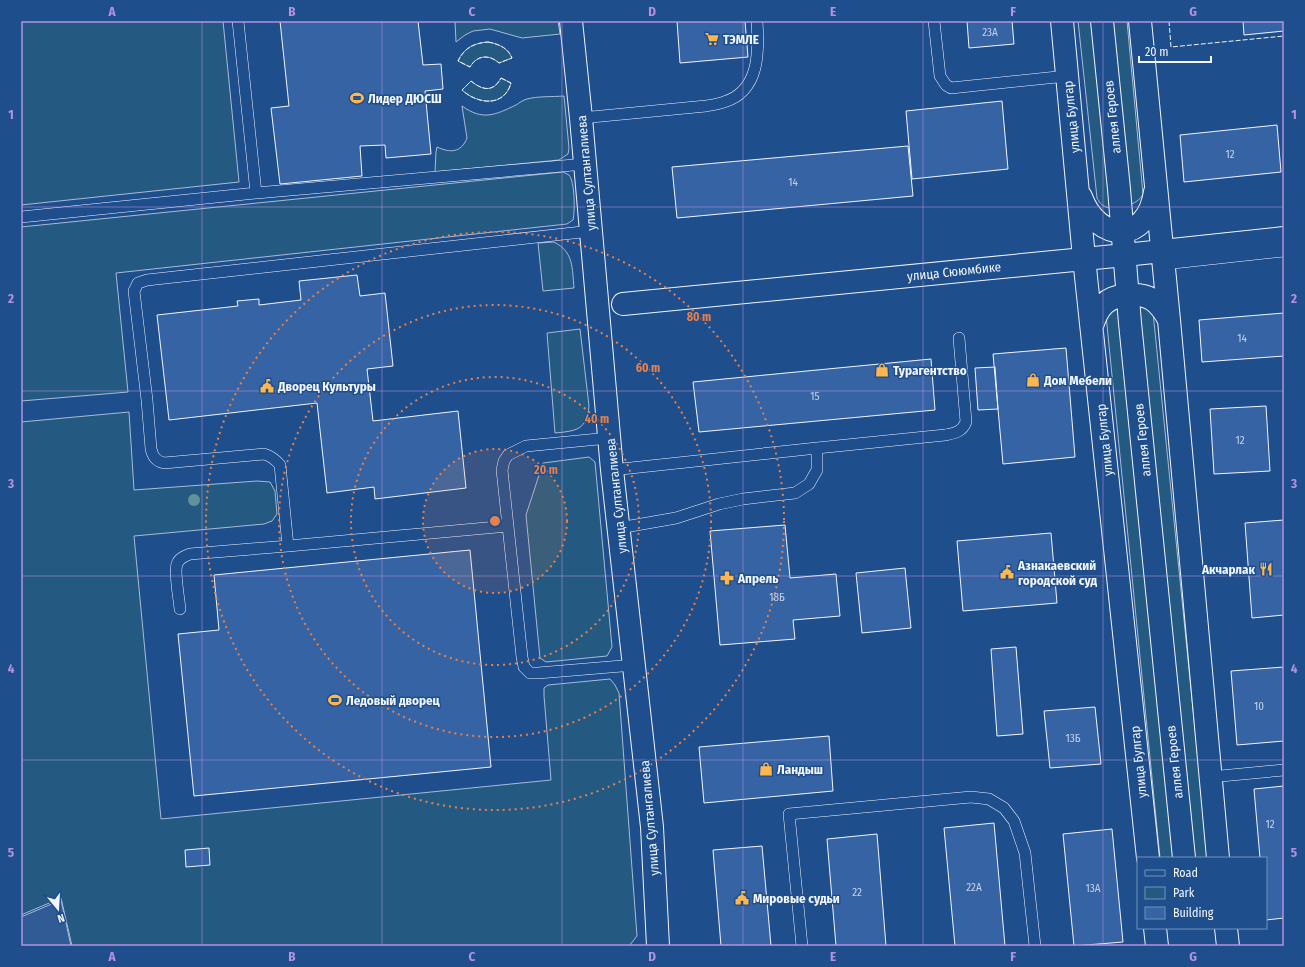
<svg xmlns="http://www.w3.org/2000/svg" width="1305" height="967" font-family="'Fira Sans Condensed',sans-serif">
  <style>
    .green { fill: #245a82; stroke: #a8bbd7 }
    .parking { fill: #305b95; stroke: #a8bbd7 }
    .building { fill: #3563a3; stroke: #f2f6ff }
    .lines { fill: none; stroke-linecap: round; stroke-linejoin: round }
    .lane-casing { stroke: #f2f6ff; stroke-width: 12 }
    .street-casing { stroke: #f2f6ff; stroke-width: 24 }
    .secondary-casing { stroke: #f2f6ff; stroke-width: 24 }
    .lane { stroke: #1f4e8c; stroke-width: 11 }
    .street { stroke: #1f4e8c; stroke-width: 22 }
    .secondary { stroke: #1f4e8c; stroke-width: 22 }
    .fence { stroke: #f2f6ff; stroke-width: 1; stroke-dasharray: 5 2; stroke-linecap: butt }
    .tree { fill: #61919a }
    .grid { fill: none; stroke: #b691df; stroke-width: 1; stroke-opacity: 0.55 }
    .ring { fill: none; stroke: #ea8049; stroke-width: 2; stroke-dasharray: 2 4 }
    .labels { text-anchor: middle; stroke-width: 3; stroke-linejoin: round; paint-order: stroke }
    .number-label { font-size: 11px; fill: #c3d1e8 }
    .poi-label { font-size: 13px; font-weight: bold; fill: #f2f6ff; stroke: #1f4e8c; text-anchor: start }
    .street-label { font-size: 13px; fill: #f2f6ff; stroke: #1f4e8c }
    .centre { fill: #ea8049; stroke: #1f4e8c; stroke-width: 2 }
    .ring-label { font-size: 12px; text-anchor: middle; font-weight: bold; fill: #ea8049; stroke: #1f4e8c; stroke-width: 3; stroke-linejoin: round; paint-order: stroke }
    .neatline { fill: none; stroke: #b691df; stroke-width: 1.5 }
    .grid-label { font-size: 13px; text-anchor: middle; font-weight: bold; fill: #b691df }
  </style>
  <rect width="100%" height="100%" fill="#1f4e8c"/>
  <!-- green -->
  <path class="green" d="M21,21H223L239,182L21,205Z
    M455,21H558L560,34L522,38L490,29L473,31L465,35L456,42Z
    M1078,21H1127L1143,194C1139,205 1116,210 1106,207C1101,205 1099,202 1097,198Z
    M488,42C499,44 508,48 512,58L499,63C489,54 477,55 470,67L458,61C464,48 474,43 488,42Z
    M501,78L511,83C504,108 477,104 462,90L471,81C482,90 493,93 501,78Z
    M564,96L569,148L568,154L559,160L435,172L436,152L437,147C450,153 461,153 467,138L462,106C483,121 495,115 516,105C519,103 523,100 527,99C538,96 552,97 564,96Z
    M563,172C565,173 567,174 569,175C575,182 575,211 573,220L567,224L116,273L128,392L21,401V227Z
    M554,242C574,252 572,268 574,288L543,291L538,243Z
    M1138,302L1153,312L1208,858H1160L1106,315L1111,308Z
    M580,329L589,406C587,430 576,431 555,433L547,333Z
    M129,412L134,490L257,481L270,482L275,491L277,514L272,521L264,524L134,536L161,819L551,780L544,696V688L548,685L610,679L615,685L619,693L637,936L629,946H72L61,898L21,915V422Z
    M589,457L595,462L612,647L607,656L546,662L540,658L526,515L543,463Z"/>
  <!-- parking -->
  <path class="parking" d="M61,900L71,946H21V917Z"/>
  <!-- building -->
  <path class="building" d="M280,21H418L423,65L441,64L443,89L425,91L431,154L386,158L385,145L360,146L362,176L280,184L271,108L289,106Z
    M677,21H745L748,57L680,63Z
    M967,21H1012L1014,44L969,48Z
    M1243,21H1284V31L1244,35Z
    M1002,101L1008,169L912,179L906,111Z
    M1277,125L1281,172L1184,182L1180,135Z
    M908,146L913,196L677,218L672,167Z
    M357,275L360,296L385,293L393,366L367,369L373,421L458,411L466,488L375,499L374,487L327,493L317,403L169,420L157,315L238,306L237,301L259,299V305L301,300L299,281Z
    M1284,313V356L1202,362L1199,320Z
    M1066,348L1075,457L1003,464L993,354Z
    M931,359L935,410L699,432L693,382Z
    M995,367L998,409L978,410L975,368Z
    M1266,406L1270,471L1214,474L1210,409Z
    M1284,520V615L1252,618L1245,523Z
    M785,525L790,578L836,574L840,616L793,620L795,639L720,645L710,531Z
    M1051,533L1057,603L963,611L957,541Z
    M470,550L491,767L194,796L178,634L219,630L214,575Z
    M905,568L911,628L862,633L856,573Z
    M1016,647L1023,734L997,736L991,649Z
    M1284,667V741L1237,745L1231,671Z
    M1095,707L1101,764L1050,768L1044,711Z
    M829,736L833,791L704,803L699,747Z
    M1284,786V918L1266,920V858H1260L1254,789Z
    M994,823L1005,946H955L944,828Z
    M1112,829L1123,942L1074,946L1063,834Z
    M877,834L886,946H836L827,839Z
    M762,846L771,946H721L713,850Z
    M209,848L210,865L186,867L185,850Z"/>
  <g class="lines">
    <!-- lane casing -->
    <g class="lane-casing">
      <path id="lane" d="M238,21L256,193
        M934,21L940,76L946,85L951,88L1067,76
        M581,118L706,106C712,105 719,104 724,102C760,91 759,51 757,21
        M21,217L256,193L585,164
        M1164,264L1284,251
        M612,470L817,448
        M508,526L502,470L504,461L508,455L526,446L609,438
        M619,528L676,518L719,504L743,499L795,493L809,484L817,470V448L945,435C955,433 962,432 966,422L959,338
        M288,546L508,526L522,657L524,667L530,673H538L634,665
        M180,609C179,598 174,572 177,564C179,558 185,556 190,554L288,546L280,465C275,459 271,456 264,454L164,463C156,461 153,457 151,449L147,400L134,291L138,283L147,280L591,231
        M1210,777L1284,770
        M802,946L789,814L971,797L989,799L1004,808L1014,821L1025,853L1035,946"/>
    </g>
    <!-- street casing -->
    <g class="street-casing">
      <path id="street" d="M1062,21L1084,258L1148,858
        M1102,21L1119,189L1130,323L1184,858
        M1140,21L1169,320L1218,858
        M1081,197C1098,243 1147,244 1155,192
        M623,304L1125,255L1284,238
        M1092,326C1098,307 1106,297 1127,295C1149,293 1159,301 1169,320
        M1155,928L1157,946
        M1226,928L1228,946"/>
    </g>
    <!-- secondary casing -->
    <g class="secondary-casing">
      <path id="secondary" d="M571,21L581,118L612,470L652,827L658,946"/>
    </g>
    <!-- lane -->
    <use href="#lane" class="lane"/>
    <!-- street -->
    <use href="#street" class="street"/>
    <!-- secondary -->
    <use href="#secondary" class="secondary"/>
    <!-- fence -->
    <path class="fence" d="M1169,21L1171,47L1284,36
      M488,42C499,44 508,48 512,58L499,63C489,54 477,55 470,67L458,61C464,48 474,43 488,42Z
      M501,78L511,83C504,108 477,104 462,90L471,81C482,90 493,93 501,78Z"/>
  </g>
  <!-- trees -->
  <circle class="tree" cx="194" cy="500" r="6"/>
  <!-- grid -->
  <path class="grid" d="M202,21V946M382,21V946M562,21V946M743,21V946M923,21V946M1103,21V946M21,207H1284M21,391H1284M21,576H1284M21,760H1284"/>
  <!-- distance rings -->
  <circle cx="495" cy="521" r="72" fill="#ea8049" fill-opacity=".12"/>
  <g class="ring">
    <circle cx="495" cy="521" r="72"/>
    <circle cx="495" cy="521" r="144"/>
    <circle cx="495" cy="521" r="216"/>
    <circle cx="495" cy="521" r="289"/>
  </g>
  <!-- icons -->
  <defs>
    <g id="supermarket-bare" transform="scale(1.08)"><path d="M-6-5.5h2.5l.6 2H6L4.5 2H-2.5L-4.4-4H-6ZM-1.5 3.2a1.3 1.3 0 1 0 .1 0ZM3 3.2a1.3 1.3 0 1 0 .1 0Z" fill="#ffb74d" stroke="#1f4e8c" stroke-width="2.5" paint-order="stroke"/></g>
    <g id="stadium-bare" transform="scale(1.08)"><path d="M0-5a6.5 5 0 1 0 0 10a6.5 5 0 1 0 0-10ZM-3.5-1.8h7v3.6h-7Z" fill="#ffb74d" stroke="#1f4e8c" stroke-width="2.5" paint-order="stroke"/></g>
    <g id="shop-bare" transform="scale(1.08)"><path d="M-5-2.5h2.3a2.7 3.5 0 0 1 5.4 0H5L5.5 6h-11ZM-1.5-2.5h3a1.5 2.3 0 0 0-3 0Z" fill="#ffb74d" stroke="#1f4e8c" stroke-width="2.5" paint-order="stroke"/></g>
    <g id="civic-bare" transform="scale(1.08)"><path d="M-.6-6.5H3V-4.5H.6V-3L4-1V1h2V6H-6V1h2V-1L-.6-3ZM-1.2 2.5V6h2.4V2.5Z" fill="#ffb74d" stroke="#1f4e8c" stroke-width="2.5" paint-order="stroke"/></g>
    <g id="restaurant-bare" transform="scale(1.08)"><path d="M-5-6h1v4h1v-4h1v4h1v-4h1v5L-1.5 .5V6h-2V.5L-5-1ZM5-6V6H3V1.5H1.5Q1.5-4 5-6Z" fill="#ffb74d" stroke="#1f4e8c" stroke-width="2.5" paint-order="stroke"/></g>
    <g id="pharmacy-bare" transform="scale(1.08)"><path d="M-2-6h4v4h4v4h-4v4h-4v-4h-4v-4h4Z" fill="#ffb74d" stroke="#1f4e8c" stroke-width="2.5" paint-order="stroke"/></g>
  </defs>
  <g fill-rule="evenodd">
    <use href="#supermarket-bare" x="712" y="39"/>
    <use href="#stadium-bare" x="357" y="98"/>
    <use href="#shop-bare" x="882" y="370"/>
    <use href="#shop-bare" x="1033" y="380"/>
    <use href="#civic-bare" x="267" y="386"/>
    <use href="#restaurant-bare" x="1266" y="569"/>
    <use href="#civic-bare" x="1007" y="572"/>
    <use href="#pharmacy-bare" x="727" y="578"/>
    <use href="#stadium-bare" x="335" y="700"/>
    <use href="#shop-bare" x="766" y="769"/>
    <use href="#civic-bare" x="742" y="898"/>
  </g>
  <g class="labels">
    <!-- number labels -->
    <g class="number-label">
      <text x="990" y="36">23А</text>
      <text x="1230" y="158">12</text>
      <text x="793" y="186">14</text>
      <text x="1242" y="342">14</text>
      <text x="815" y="400">15</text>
      <text x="1240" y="444">12</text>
      <text x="777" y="601">18Б</text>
      <text x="1259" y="710">10</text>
      <text x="1073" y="742">13Б</text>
      <text x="1270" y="828">12</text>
      <text x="974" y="891">22А</text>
      <text x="1093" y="892">13А</text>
      <text x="857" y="896">22</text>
    </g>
    <!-- poi labels -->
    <g class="poi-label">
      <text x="723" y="44">ТЭМЛЕ</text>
      <text x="368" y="103">Лидер ДЮСШ</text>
      <text x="893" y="375">Турагентство</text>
      <text x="1044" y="385">Дом Мебели</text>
      <text x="278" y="391">Дворец Культуры</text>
      <text x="1018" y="570">Азнакаевский<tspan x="1018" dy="15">городской суд</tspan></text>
      <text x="1255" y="574" text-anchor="end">Акчарлак</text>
      <text x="738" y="583">Апрель</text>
      <text x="346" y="705">Ледовый дворец</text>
      <text x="777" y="774">Ландыш</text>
      <text x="753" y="903">Мировые судьи</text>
    </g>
    <!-- street labels -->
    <g class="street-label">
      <text transform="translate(1071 117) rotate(-96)" y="5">улица Булгар</text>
      <text transform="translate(1112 117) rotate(-96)" y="5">аллея Героев</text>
      <text transform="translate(586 173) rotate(-95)" y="5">улица Султангалиева</text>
      <text transform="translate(954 271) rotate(-6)" y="5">улица Сююмбике</text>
      <text transform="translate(1104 440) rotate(-96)" y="5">улица Булгар</text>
      <text transform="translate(1142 440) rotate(-96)" y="5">аллея Героев</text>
      <text transform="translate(616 496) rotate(-96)" y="5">улица Султангалиева</text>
      <text transform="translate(1138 762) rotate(-96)" y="5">улица Булгар</text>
      <text transform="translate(1174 762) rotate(-96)" y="5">аллея Героев</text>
      <text transform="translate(649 818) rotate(-95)" y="5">улица Султангалиева</text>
    </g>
  </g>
  <circle cx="495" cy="521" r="6" class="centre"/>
  <g class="ring-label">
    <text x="699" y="321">80 m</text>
    <text x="648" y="372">60 m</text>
    <text x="597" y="423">40 m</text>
    <text x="546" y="474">20 m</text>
  </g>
  <!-- border -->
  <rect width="1305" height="967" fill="none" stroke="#1f4e8c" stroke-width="44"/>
  <!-- legend -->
  <rect x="1137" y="857" width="130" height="72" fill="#1f4e8c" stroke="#7391ba"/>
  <rect x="1145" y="870" width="20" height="6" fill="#1f4e8c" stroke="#7391ba"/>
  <text x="1173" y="877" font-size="12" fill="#f2f6ff">Road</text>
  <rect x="1145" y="887" width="20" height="12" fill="#245a82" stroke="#7391ba"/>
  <text x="1173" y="897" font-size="12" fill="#f2f6ff">Park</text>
  <rect x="1145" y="907" width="20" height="12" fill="#3563a3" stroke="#7391ba"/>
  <text x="1173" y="917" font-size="12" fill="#f2f6ff">Building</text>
  <!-- north arrow -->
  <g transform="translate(58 909) rotate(162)" stroke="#1f4e8c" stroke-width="3" paint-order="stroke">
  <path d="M0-3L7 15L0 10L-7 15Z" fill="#f2f6ff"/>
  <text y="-6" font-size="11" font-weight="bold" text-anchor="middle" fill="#f2f6ff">N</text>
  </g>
  <!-- scale -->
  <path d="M1139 56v6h72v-6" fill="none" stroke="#f2f6ff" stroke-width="2"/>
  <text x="1145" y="56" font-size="12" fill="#f2f6ff" stroke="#1f4e8c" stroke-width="3" paint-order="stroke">20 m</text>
  <rect x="22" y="22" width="1261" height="923" class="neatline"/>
  <g class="grid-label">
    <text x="112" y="16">A</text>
    <text x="292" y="16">B</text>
    <text x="472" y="16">C</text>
    <text x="652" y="16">D</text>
    <text x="833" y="16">E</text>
    <text x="1013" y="16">F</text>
    <text x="1193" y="16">G</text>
    <text x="11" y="119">1</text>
    <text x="1294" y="119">1</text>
    <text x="11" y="303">2</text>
    <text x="1294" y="303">2</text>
    <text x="11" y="488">3</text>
    <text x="1294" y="488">3</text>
    <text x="11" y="673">4</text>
    <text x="1294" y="673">4</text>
    <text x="11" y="857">5</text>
    <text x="1294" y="857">5</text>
    <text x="112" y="961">A</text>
    <text x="292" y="961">B</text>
    <text x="472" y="961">C</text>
    <text x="652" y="961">D</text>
    <text x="833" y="961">E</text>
    <text x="1013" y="961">F</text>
    <text x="1193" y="961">G</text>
  </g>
</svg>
